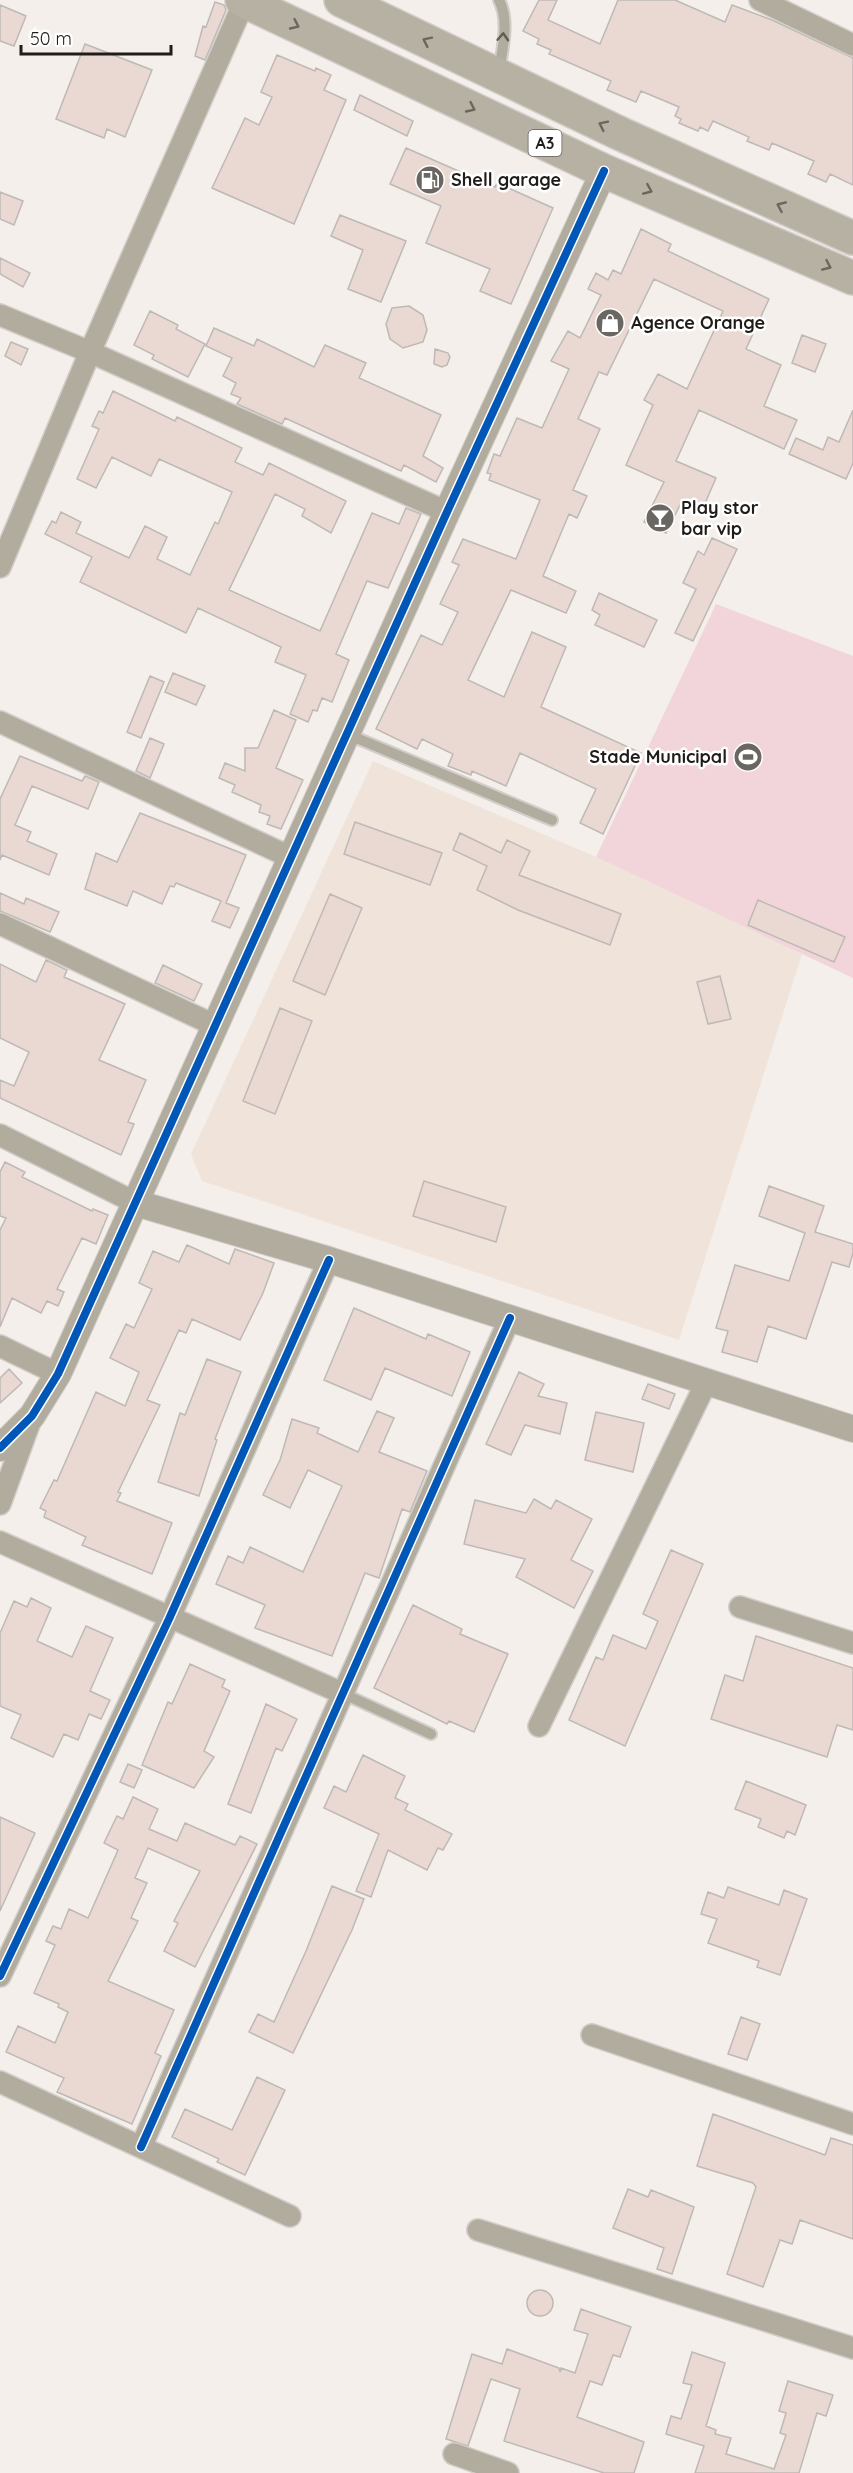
<svg xmlns="http://www.w3.org/2000/svg" width="853" height="2473" font-family="Quicksand,sans-serif">
  <style>
    .built { fill: #f0e4da }
    .green { fill: #f2d5db }
    .building { fill: #ead8d3; stroke: #beb9b6; stroke-width: 1.5 }
    .lines { fill: none; stroke-linecap: round; stroke-linejoin: round }
    .service-casing { stroke: #d1cdc9; stroke-width: 14 }
    .minor-casing { stroke: #d1cdc9; stroke-width: 24 }
    .tertiary-casing { stroke: #d1cdc9; stroke-width: 28 }
    .trunk-casing { stroke: #d1cdc9; stroke-width: 36 }
    .service { stroke: #b1ac9d; stroke-width: 10 }
    .minor { stroke: #b1ac9d; stroke-width: 21 }
    .tertiary { stroke: #b1ac9d; stroke-width: 26 }
    .trunk { stroke: #b6b1a2; stroke-width: 33 }
    .cycleway-casing { stroke: #fff; stroke-width: 11 }
    .cycleway { stroke: #0057b8; stroke-width: 8 }
    .oneway { stroke: #6b665e }
    .oneway2 { stroke: #615d54 }
    .labels { text-anchor: middle; stroke-width: 5; stroke-linejoin: round; paint-order: stroke }
    .shield { fill: #fff; stroke: #63605e; stroke-width: 1.5 }
    .shield-label { font-size: 16px; font-weight: bold; fill: #201c19 }
    .poi-label { font-size: 18px; font-weight: bold; fill: #201c19; stroke: #fff; text-anchor: start }
  </style>
  <rect width="100%" height="100%" fill="#f4efea"/>
  <!-- built -->
  <path class="built" d="M373,761L596,857L802,954L679,1340L202,1181L191,1154Z"/>
  <!-- green -->
  <path class="green" d="M716,604L853,656V978L596,857Z"/>
  <!-- building -->
  <path class="building" d="M539,0H557L548,20L600,44L618,0H675L725,22L732,5L772,20L853,58V185L830,174L826,182L808,174L814,161L772,143L769,150L747,141L749,137L713,121L708,131L700,127L698,131L679,123L681,119L675,116L679,107L641,91L636,102L607,90L611,81L549,54L551,50L537,44L539,39L523,31Z
    M215,2L224,5L226,10L205,60L195,56L203,26L206,27Z
    M0,5L26,16L14,46L0,41Z
    M85,44L152,70L125,137L107,129L104,138L56,119Z
    M277,55L315,71L316,68L331,75L324,90L346,100L294,224L212,188L245,118L259,125L272,97L261,92Z
    M360,95L413,121L407,136L354,110Z
    M406,148L495,187L497,183L553,208L511,304L480,291L490,269L426,243L441,206L390,184Z
    M0,192L23,201L14,225L0,219Z
    M340,215L406,241L381,302L348,289L363,250L331,236Z
    M641,229L671,244L668,251L769,299L746,349L781,365L764,406L797,420L784,449L699,410L676,461L716,478L703,508L683,499L666,533L644,522L664,482L626,465L653,405L644,400L658,374L687,389L723,311L654,279L607,375L599,372L578,419L600,429L573,490L587,496L577,518L569,514L543,576L576,591L566,613L511,590L468,680L504,697L532,632L566,647L541,707L641,753L603,834L580,823L596,789L520,753L506,786L472,771L471,775L448,766L453,754L422,739L417,749L376,729L421,635L442,645L458,612L440,604L459,565L452,562L463,539L516,559L540,500L489,480L491,474L487,473L494,454L500,456L517,418L542,428L569,369L551,361L568,331L580,338L601,295L588,289L596,273L608,280L613,270L621,274Z
    M0,258L30,273L23,287L0,274Z
    M409,306L423,315L427,330L423,342L403,348L390,339L386,324L392,308Z
    M150,311L178,325L176,329L205,344L188,377L152,359L154,355L134,345Z
    M214,328L254,346L257,339L314,367L325,345L366,363L359,378L441,415L423,456L443,468L436,482L404,465L401,471L285,418L282,424L237,404L241,398L231,394L236,383L223,376L232,358L206,346Z
    M802,335L826,344L815,372L792,363Z
    M11,342L28,349L21,365L5,356Z
    M435,349L448,353L450,357L447,365L442,367L434,364Z
    M113,391L175,421L177,417L242,448L235,462L263,475L269,463L346,501L331,533L302,516L305,509L275,494L229,590L320,631L372,513L399,524L406,508L421,514L388,588L367,581L336,654L349,660L332,702L322,698L317,711L313,710L308,722L290,714L306,675L275,662L281,647L198,608L186,633L80,582L92,557L45,534L52,521L56,523L61,512L81,522L76,533L129,558L145,526L167,537L157,559L190,575L215,522L218,524L232,492L159,459L151,476L112,457L96,488L77,479L99,429L92,426L99,411L103,413Z
    M853,410V463L846,479L789,454L796,438L823,450L828,437L839,442Z
    M712,538L737,549L693,641L675,633L696,589L683,583L698,551L704,555Z
    M599,593L657,620L644,647L595,625L600,615L592,610Z
    M173,673L205,686L196,705L165,692Z
    M150,676L164,682L141,738L127,732Z
    M274,710L296,720L276,768L303,780L281,829L267,824L270,816L259,812L261,805L232,792L235,785L219,778L225,763L245,771V748H258Z
    M150,738L164,744L150,778L136,771Z
    M20,756L82,781L85,776L99,782L88,809L32,786L15,825L31,832L27,841L57,854L49,875L2,855L0,860V799Z
    M140,813L246,855L226,903L239,908L230,928L212,921L221,901L176,883L174,887L170,886L162,904L133,891L127,906L85,889L96,853L117,862Z
    M355,822L442,853L430,885L344,854Z
    M460,833L501,853L507,840L530,851L519,875L621,914L610,945L518,910L477,890L487,866L453,850Z
    M0,893L24,904L26,898L59,912L50,932L0,911Z
    M330,894L362,908L325,995L293,981Z
    M758,900L845,937L834,962L748,925Z
    M46,960L67,970L64,977L125,1004L99,1060L146,1080L128,1122L134,1124L121,1155L0,1098V1080L14,1086L29,1052L0,1038V964L36,982Z
    M163,965L202,984L194,1001L155,983Z
    M720,976L731,1019L708,1024L697,982Z
    M280,1008L312,1021L275,1114L243,1101Z
    M5,1162L25,1172L22,1177L92,1211L93,1209L108,1215L96,1244L82,1238L57,1289L64,1292L58,1306L47,1301L41,1313L12,1298L0,1327V1230L6,1218L0,1216V1172Z
    M424,1181L506,1207L496,1242L413,1216Z
    M769,1186L824,1206L815,1232L853,1244V1253L849,1267L832,1262L806,1339L768,1326L757,1362L722,1352L728,1331L716,1328L735,1265L789,1281L805,1233L759,1216Z
    M187,1245L229,1264L235,1249L274,1263L263,1293L240,1340L192,1319L186,1333L179,1330L147,1400L160,1405L118,1492L121,1493L117,1501L172,1523L152,1574L82,1545L86,1537L44,1517L46,1511L40,1508L54,1480L57,1481L96,1392L125,1406L139,1372L110,1358L126,1324L134,1328L152,1289L139,1283L153,1251L179,1262Z
    M354,1308L426,1339L428,1334L470,1352L452,1396L385,1368L371,1400L324,1380Z
    M207,1359L241,1372L215,1439L217,1440L199,1496L158,1482L180,1413L185,1415Z
    M9,1369L22,1383L0,1403V1378Z
    M519,1372L544,1384L538,1396L567,1403L560,1434L525,1425L511,1455L486,1444Z
    M648,1384L675,1394L669,1409L642,1399Z
    M377,1411L394,1418L379,1452L427,1471L410,1512L402,1509L379,1578L365,1573L332,1656L255,1628L265,1605L216,1584L228,1556L243,1563L250,1547L303,1572L342,1486L308,1470L290,1508L263,1495L280,1460L292,1419L319,1428L317,1433L358,1452Z
    M596,1412L644,1423L633,1472L585,1460Z
    M534,1499L551,1509L556,1500L592,1519L571,1560L593,1571L574,1608L516,1577L525,1559L464,1544L475,1500L526,1513Z
    M671,1550L703,1564L625,1746L569,1720L596,1657L603,1660L613,1635L646,1649L658,1621L643,1614Z
    M31,1598L51,1608L37,1641L72,1657L86,1626L113,1638L90,1691L110,1700L101,1719L89,1714L78,1740L64,1734L53,1757L11,1738L21,1715L0,1706V1633L14,1601L27,1607Z
    M413,1605L462,1629L460,1634L508,1654L474,1732L449,1721L447,1724L374,1688Z
    M756,1636L853,1668V1730L837,1725L827,1757L711,1719L725,1675L743,1681Z
    M190,1664L225,1680L222,1687L230,1691L204,1751L214,1757L194,1788L142,1765L168,1702L172,1704Z
    M266,1704L297,1719L282,1751L276,1748L251,1813L228,1804Z
    M363,1755L405,1776L395,1798L408,1804L405,1810L452,1834L443,1850L438,1848L427,1870L388,1850L371,1897L356,1891L379,1834L324,1808L334,1786L346,1792Z
    M128,1764L142,1770L134,1788L120,1782Z
    M746,1781L806,1805L795,1835L787,1831L784,1838L758,1827L761,1819L735,1809Z
    M133,1797L158,1809L149,1829L177,1841L185,1823L235,1845L240,1836L257,1844L195,1967L164,1951L178,1923L174,1921L200,1871L148,1848L135,1878L147,1883L131,1918L138,1921L108,1981L174,2010L155,2053L161,2056L132,2124L57,2092L64,2078L6,2052L18,2026L55,2043L68,2012L58,2007L59,2004L34,1993L55,1945L46,1941L53,1926L61,1929L69,1909L88,1918L118,1850L104,1843L117,1816L123,1819Z
    M0,1817L35,1833L0,1911Z
    M332,1886L364,1899L352,1930L293,2053L249,2032L258,2014L274,2022L306,1951Z
    M728,1887L779,1905L784,1890L807,1899L780,1975L757,1967L759,1961L708,1943L717,1919L701,1914L708,1892L724,1898Z
    M741,2017L760,2024L747,2060L728,2054Z
    M257,2077L285,2090L245,2175L217,2162L219,2159L172,2137L185,2109L232,2130Z
    M713,2114L825,2155L831,2138L853,2145V2239L800,2220L792,2244L780,2240L763,2287L727,2274L756,2187L753,2183L697,2166Z
    M628,2189L648,2197L651,2190L694,2207L672,2274L657,2269L664,2248L613,2228Z
    M527 2303a13 13 0 1 1 26 0a13 13 0 1 1-26 0Z
    M581,2309L631,2327L620,2357L613,2355L602,2385L590,2381L577,2417L644,2442L634,2473H604L504,2441L520,2389L491,2379L468,2446L446,2439L472,2354L502,2364L507,2349L559,2368L560,2372L561,2368L575,2373L588,2334L574,2330Z
    M692,2352L725,2363L706,2426L716,2430L715,2434L731,2438L726,2454L774,2469L786,2435L780,2433L786,2413L779,2411L788,2381L833,2395L826,2416L817,2413L799,2473H695L704,2446L666,2434L671,2416L681,2419L692,2385L683,2383Z"/>
  <g class="lines">
    <!-- service casing -->
    <g class="service-casing">
      <path id="service" d="M499,0C510,21 502,50 499,72
        M347,734L552,820
        M344,1694L431,1734"/>
    </g>
    <!-- minor casing -->
    <g class="minor-casing">
      <path id="minor" d="M760,0L853,45
        M0,315L90,352L447,512
        M0,567L90,352L245,0
        M0,722L292,858
        M0,924L216,1026
        M0,1135L136,1203
        M0,1346L58,1374
        M0,1504L31,1419
        M0,1542L344,1694
        M740,1607L853,1643
        M539,1726L706,1383
        M0,1976L169,1619L329,1260
        M592,2035L853,2124
        M0,2082L290,2216
        M141,2147L510,1318
        M478,2230L853,2348
        M454,2454L508,2473"/>
    </g>
    <!-- tertiary casing -->
    <g class="tertiary-casing">
      <path id="tertiary" d="M136,1203L329,1260L853,1429
        M0,1448L32,1416L58,1374L447,512L604,171"/>
    </g>
    <!-- trunk casing -->
    <g class="trunk-casing">
      <path id="trunk" d="M242,0L604,171L853,278
        M341,0L621,134L853,238"/>
    </g>
    <!-- service -->
    <use href="#service" class="service"/>
    <!-- minor -->
    <use href="#minor" class="minor"/>
    <!-- tertiary -->
    <use href="#tertiary" class="tertiary"/>
    <!-- trunk -->
    <use href="#trunk" class="trunk"/>
    <!-- cycleway casing -->
    <g class="cycleway-casing">
      <path id="cycleway" d="M0,1448L32,1416L58,1374L447,512L604,171
        M0,1976L169,1619L329,1260
        M141,2147L510,1318"/>
    </g>
    <!-- cycleway -->
    <use href="#cycleway" class="cycleway"/>
  </g>
  <!-- one-way arrows -->
  <defs><path id="oneway-chevron" d="M-2-3.5L2.5 0L-2 3.5" fill="none" stroke-width="1.6" stroke-linecap="round" stroke-linejoin="round" transform="scale(1.5)"/></defs>
  <g class="oneway">
    <use href="#oneway-chevron" transform="translate(295 25) rotate(25)"/>
    <use href="#oneway-chevron" transform="translate(427 41) rotate(-154)"/>
    <use href="#oneway-chevron" transform="translate(471 108) rotate(25)"/>
    <use href="#oneway-chevron" transform="translate(603 125) rotate(-154)"/>
    <use href="#oneway-chevron" transform="translate(648 190) rotate(23)"/>
    <use href="#oneway-chevron" transform="translate(781 206) rotate(-156)"/>
    <use href="#oneway-chevron" transform="translate(827 266) rotate(24)"/>
  </g>
  <use class="oneway2" href="#oneway-chevron" transform="translate(503 37) rotate(-87)"/>
  <!-- icons -->
  <defs>
    <g id="fuel-disc" transform="scale(1.5)"><circle r="9.5" fill="#6a6662" stroke="#fff"/><path d="M-5.5-6h7V0h2V4h1.3V-2.5L3-4.5l.8-.8L6-3V5H2.5V1h-1V6h-7ZM-4.2-4.7v3.2H.2V-4.7Z" fill="#fff"/></g>
    <g id="shop-disc" transform="scale(1.5)"><circle r="9.5" fill="#6a6662" stroke="#fff"/><path d="M-5-2.5h2.3a2.7 3.5 0 0 1 5.4 0H5L5.5 6h-11ZM-1.5-2.5h3a1.5 2.3 0 0 0-3 0Z" fill="#fff"/></g>
    <g id="bar-disc" transform="scale(1.5)"><circle r="9.5" fill="#6a6662" stroke="#fff"/><path d="M-6-5H6L.8 .8V4.5H3.5V6h-7V4.5H-.8V.8Z" fill="#fff"/></g>
    <g id="stadium-disc" transform="scale(1.5)"><circle r="9.5" fill="#6a6662" stroke="#fff"/><path d="M0-5a6.5 5 0 1 0 0 10a6.5 5 0 1 0 0-10ZM-3.5-1.8h7v3.6h-7Z" fill="#fff"/></g>
  </defs>
  <g fill-rule="evenodd">
    <use href="#fuel-disc" x="430" y="180"/>
    <use href="#shop-disc" x="610" y="323"/>
    <use href="#bar-disc" x="660" y="518"/>
    <use href="#stadium-disc" x="748" y="757"/>
  </g>
  <g class="labels">
    <!-- shield labels -->
    <rect class="shield" x="528.5" y="130" width="33" height="26" rx="4.5"/>
    <g class="shield-label">
      <text x="545" y="149">A3</text>
    </g>
    <!-- poi labels -->
    <g class="poi-label">
      <text x="451" y="186">Shell garage</text>
      <text x="631" y="329">Agence Orange</text>
      <text x="681" y="514">Play stor<tspan x="681" dy="21">bar vip</tspan></text>
      <text x="727" y="763" text-anchor="end">Stade Municipal</text>
    </g>
  </g>
  <!-- scale -->
  <path d="M21 45v9h150v-9" fill="none" stroke="#201c19" stroke-width="3"/>
  <text x="30" y="45" font-size="18" fill="#201c19" stroke="#ffffff" stroke-width="4.5" paint-order="stroke">50 m</text>
</svg>
